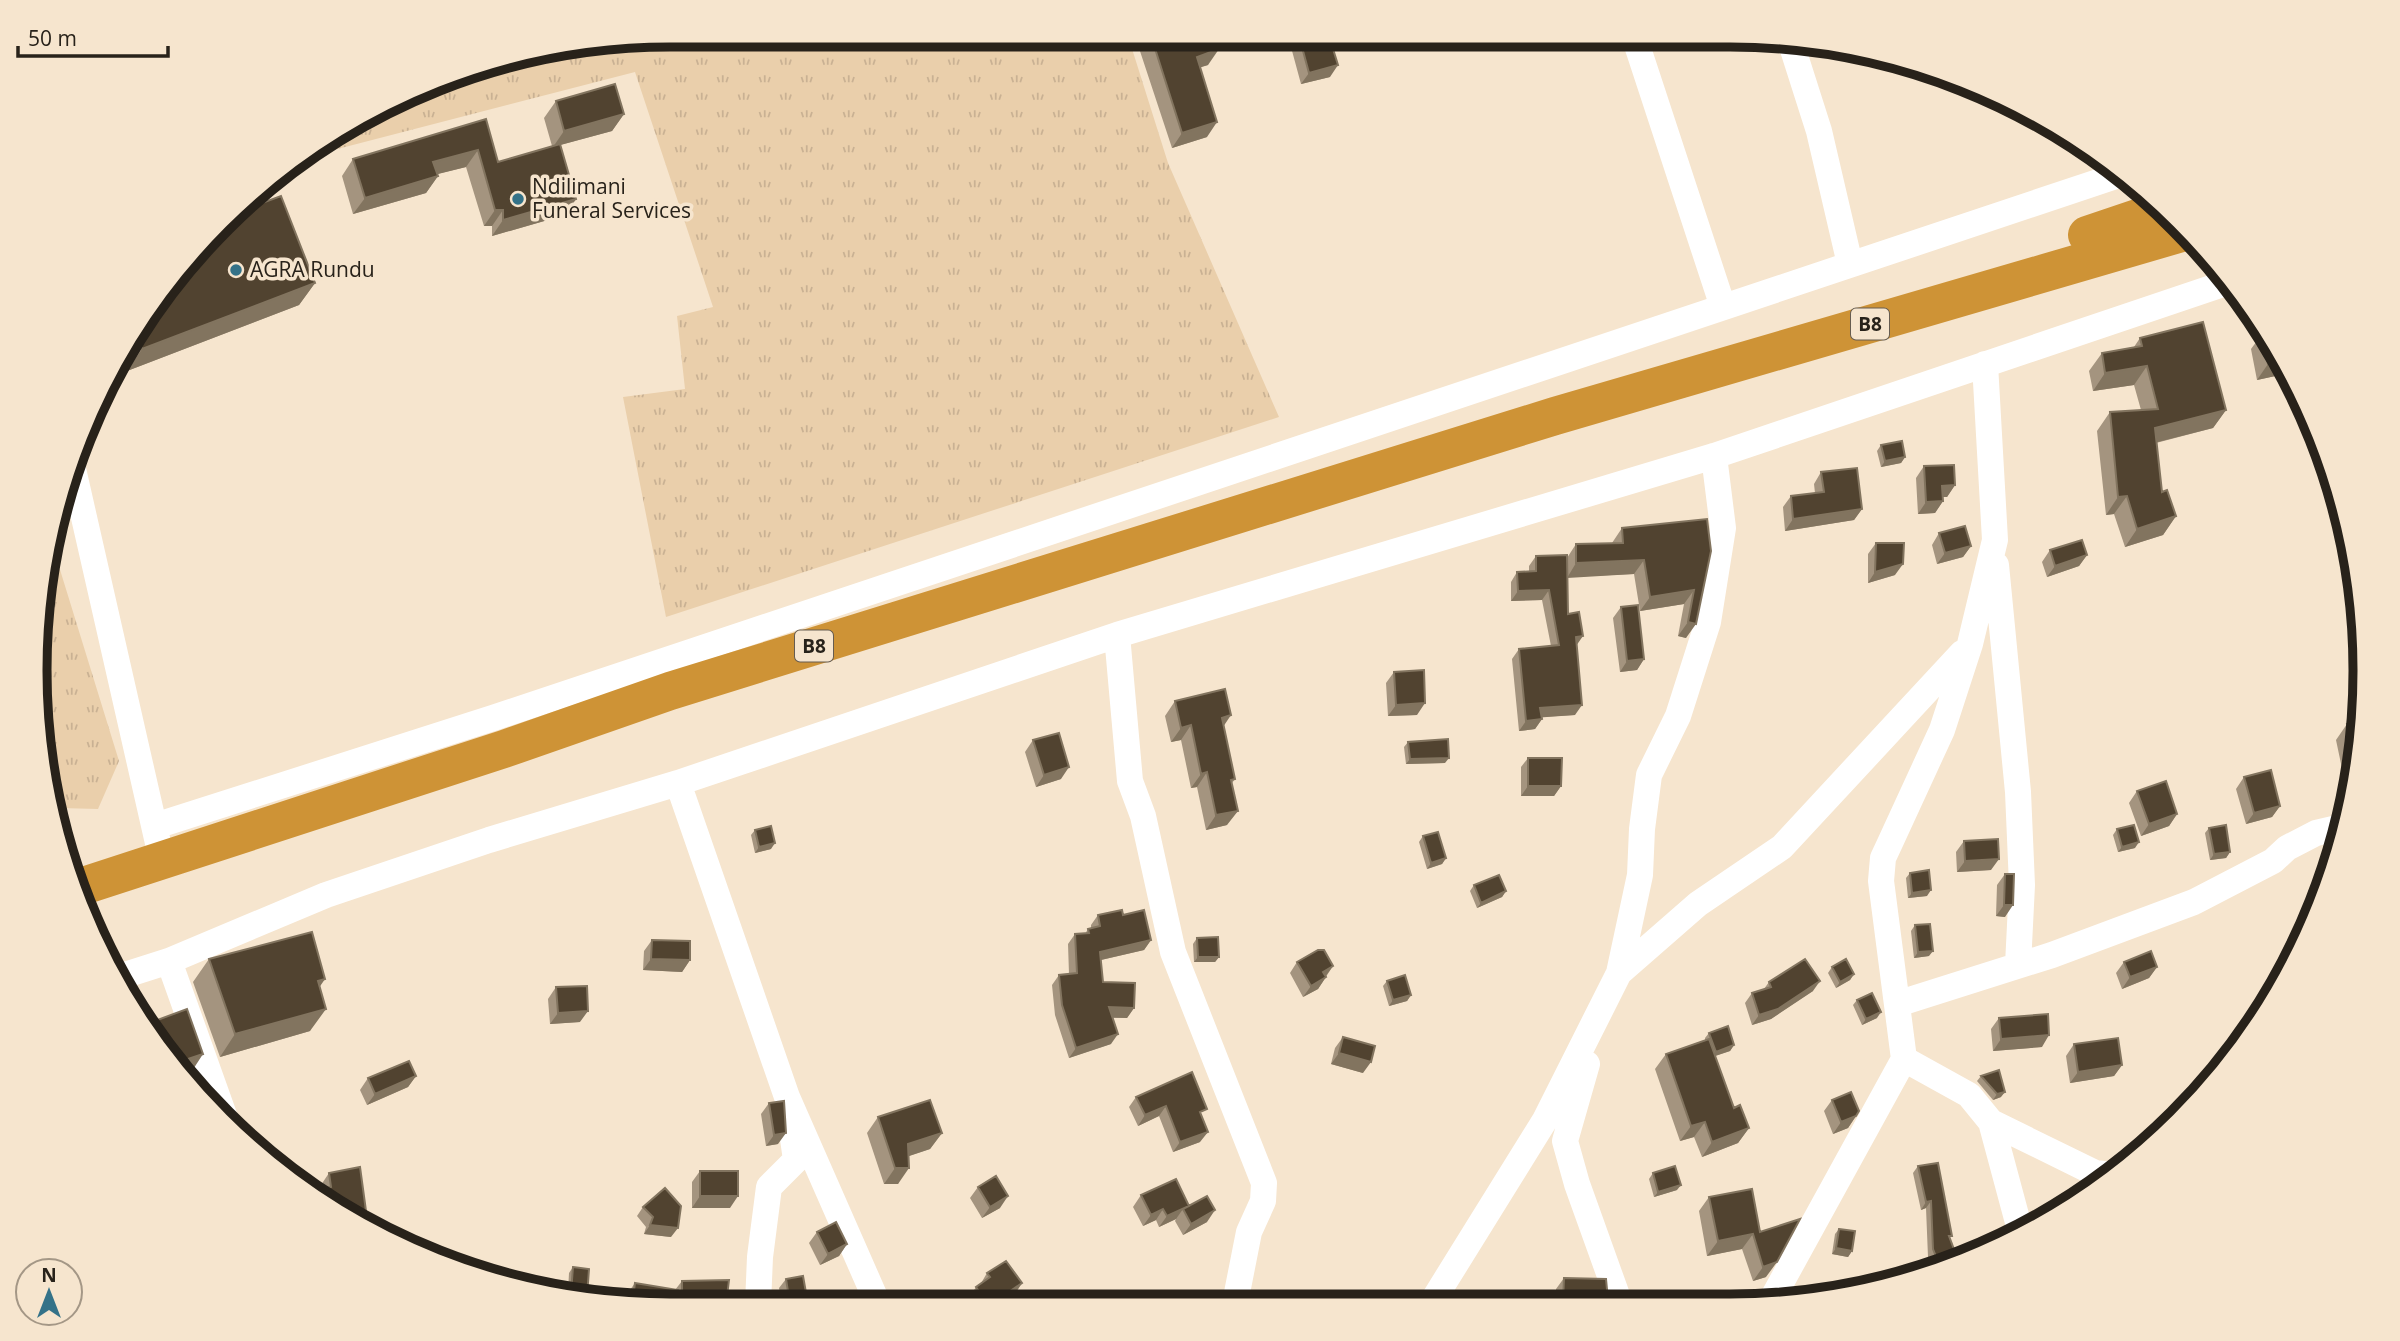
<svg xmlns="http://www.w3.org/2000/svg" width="2400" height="1341" font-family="'Open Sans',sans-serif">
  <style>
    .grass { fill: url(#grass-tufts) }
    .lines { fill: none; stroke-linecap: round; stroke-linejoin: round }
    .minor { stroke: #fff; stroke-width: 26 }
    .highway { stroke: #ce9336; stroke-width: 38 }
    .wall { fill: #a4947f }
    .shaded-wall { fill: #82745f }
    .building { fill: #514330; stroke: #82745f; stroke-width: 2 }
    .poi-dot { fill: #347288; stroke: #f6e5ce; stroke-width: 2.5 }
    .labels { text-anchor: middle; stroke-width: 7; stroke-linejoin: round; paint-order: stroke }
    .shield { fill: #f6e5ce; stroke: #665c50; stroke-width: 2 }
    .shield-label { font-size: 19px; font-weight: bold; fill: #28221a }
    .poi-label { font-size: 21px; fill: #28221a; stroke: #f6e5ce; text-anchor: start }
    .rim { fill: none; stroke: #28221a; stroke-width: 9 }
  </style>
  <defs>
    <pattern id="grass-tufts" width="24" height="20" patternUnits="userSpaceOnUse" patternTransform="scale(1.75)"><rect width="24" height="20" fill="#eacfab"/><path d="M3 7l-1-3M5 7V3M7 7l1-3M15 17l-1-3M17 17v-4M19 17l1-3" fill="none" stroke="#c9b193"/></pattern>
  </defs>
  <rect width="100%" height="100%" fill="#f6e5ce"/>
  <!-- grass -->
  <path class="grass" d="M670,35L1128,36L1168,163L1279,417L666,617L623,397L685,389L677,316L713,307L635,72L295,160L467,69Z
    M53,547L119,761L98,809L59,808L36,712Z"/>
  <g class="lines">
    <!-- minor -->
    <path class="minor" d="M1634,36L1723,307
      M1790,40L1819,131L1850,264
      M73,469L158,843
      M1996,565L2018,792L2022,885L2018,965
      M1117,635L1130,781L1143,816L1173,952L1264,1183L1263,1201L1249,1232L1235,1303
      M678,783L787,1097L878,1304
      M155,826L493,718L2122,174
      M169,961L224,1115
      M1619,973L1698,904L1782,847L1962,653
      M122,976L169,961L326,895L489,840L678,783L1117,635L1714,456L2232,281
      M1897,1004L2052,955L2194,902L2273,861L2287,848L2316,833L2342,827
      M1904,1059L1969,1095L1991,1122L2020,1230
      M1587,1064L1565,1141L1577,1184L1619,1301
      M1991,1122L2095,1173L2112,1175
      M1771,1301L1904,1059L1881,881L1883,858L1890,843L1942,730L1970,644L1995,540L1985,364
      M1432,1302L1545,1120L1619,973L1640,875L1642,829L1649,775L1678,716L1708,622L1723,528L1714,456
      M758,1304L760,1257L769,1187L796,1160L791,1125"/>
    <!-- highway -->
    <path class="highway" d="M2087,235L2164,209
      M77,888L504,749L670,691L1555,416L2185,232"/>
  </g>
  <!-- wall -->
  <path class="wall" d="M1135,36H1214L1208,65L1200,67L1207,137L1172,148Z
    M1288,36H1329L1330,77L1301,84Z
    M556,101L624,114L612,131L560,145L576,199L565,215L492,236V226H484L466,167L437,174L438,176L426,193L353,214L342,176L353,159L486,119L498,162L552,146L544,118Z
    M315,283L299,305L127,371L123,361L142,317Z
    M2262,334L2289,373L2257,380L2251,349Z
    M2140,338L2226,410L2213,428L2156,443L2162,492L2176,516L2163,535L2125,547L2114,514L2106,515L2097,431L2110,412L2141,410L2134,385L2093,391L2089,371L2102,353L2134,347Z
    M1881,445L1905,457L1901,463L1881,467L1877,451Z
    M1924,466L1955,485L1947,497H1943V501L1935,513L1918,514L1916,478Z
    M1821,472L1862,509L1854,520L1785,531L1783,507L1791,496L1815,493L1814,484Z
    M1707,519L1686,638L1678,636L1684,604L1640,611L1634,574L1567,577L1568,614L1577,644L1575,715L1541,717L1542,719L1535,729L1519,731L1512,659L1519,649L1551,646L1542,600L1511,601V582L1517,572L1529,571V566L1536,556L1567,558L1576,544L1612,543L1622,528Z
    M1939,533L1971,546L1963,557L1937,564L1932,545Z
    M1876,543L1895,575L1868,583V554Z
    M2050,550L2087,555L2079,566L2047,577L2042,562Z
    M1621,607L1644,659L1637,670L1620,672L1613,618Z
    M1394,672L1417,715L1388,716L1386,683Z
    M1175,701L1224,726L1235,779L1232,783L1227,825L1206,830L1197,787L1191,788L1181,740L1171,742L1165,716Z
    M2347,724L2360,754L2349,801L2341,782L2344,778L2336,740Z
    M1033,740L1061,779L1036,787L1025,752Z
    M1408,742L1445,763L1406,764L1404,747Z
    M1528,758L1561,786L1554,796H1521V767Z
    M2244,777L2280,806L2272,817L2246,824L2236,789Z
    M2137,791L2177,814L2169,826L2141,836L2129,803Z
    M2209,828L2230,852L2226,858L2210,860L2205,833Z
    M2117,829L2135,848L2118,852L2113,835Z
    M755,830L771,849L755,853L751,835Z
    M1423,836L1446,858L1442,864L1427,869L1419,842Z
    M1964,841L1991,870L1957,872L1956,852Z
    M1910,873L1927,896L1908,898L1906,878Z
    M2005,874V917L1996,916L1997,885Z
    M1474,885L1506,891L1502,897L1477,908L1470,891Z
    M1098,915H1123L1151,940L1144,950L1101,960L1103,982L1134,1008L1127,1018H1112L1111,1044L1069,1058L1055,1015L1052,985L1059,975L1069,974L1068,944L1075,934H1085L1088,929L1091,928V925Z
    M1915,925L1929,956L1914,958L1911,931Z
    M1197,938L1219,957L1215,962H1194L1193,944Z
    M652,940L690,960L682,972L643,970L644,951Z
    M209,959L320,987L310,1031L220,1057L193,982Z
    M1297,962L1333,966L1318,989L1303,997L1290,973Z
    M2124,962L2157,967L2149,978L2122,989L2116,973Z
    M1832,967L1854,974L1850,980L1836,988L1828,973Z
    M1387,981L1411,995L1407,1001L1389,1006L1383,986Z
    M1769,982L1813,991L1771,1019L1752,1025L1745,1003L1752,993L1764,989Z
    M556,987L580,1022L550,1024L548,999Z
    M1857,1000L1877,1018L1862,1025L1853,1005Z
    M1999,1018L2042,1047L1993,1051L1991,1029Z
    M1709,1033L1734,1045L1730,1051L1715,1056L1734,1108L1749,1128L1738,1143L1702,1157L1694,1137L1680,1141L1655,1069L1666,1054L1705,1040V1038Z
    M1343,1037L1363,1073L1331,1064L1335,1048Z
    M2074,1044L2122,1065L2114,1076L2070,1083L2066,1056Z
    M416,1076L408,1087L367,1105L360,1090L368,1078Z
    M1981,1076L2001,1097L1993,1100L1977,1081Z
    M1136,1097L1202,1116L1200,1142L1173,1152L1159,1116L1138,1126L1129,1107Z
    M1832,1100L1856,1116L1848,1128L1833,1134L1824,1111Z
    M769,1103L778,1144L766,1146L761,1114Z
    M878,1117L942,1133L930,1149L909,1156L898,1184H884L867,1133Z
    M2169,1128L2144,1149L2143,1144L2150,1132Z
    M1918,1166L1958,1260L1934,1272L1928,1257L1926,1208L1921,1210L1913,1173Z
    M700,1171L730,1208H692V1182Z
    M329,1173L358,1222L352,1221L320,1194L322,1191L321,1185Z
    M1653,1173L1677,1190L1654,1197L1649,1179Z
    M978,1187L1000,1208L982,1218L970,1198Z
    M1141,1195L1189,1206L1207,1222L1183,1235L1175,1221L1176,1219L1159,1227L1156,1220L1143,1226L1133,1207Z
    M1709,1197L1760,1232L1766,1277L1753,1281L1742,1249L1707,1256L1699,1211Z
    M643,1207L671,1237L644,1234L646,1227L637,1216Z
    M1839,1229L1852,1251L1848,1257L1832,1254L1835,1234Z
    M817,1232L847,1244L839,1256L820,1265L809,1243Z
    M573,1267L587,1296L568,1292L569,1273Z
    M987,1273L1022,1283L1014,1295L1001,1303H972L969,1298L976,1287L980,1285Z
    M1564,1278L1608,1300L1606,1301H1556V1289Z
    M786,1279L808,1304H782L779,1288Z
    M682,1281L727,1296L721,1304H628L630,1290L635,1283L675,1290Z
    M1722,1292L1762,1301H1716Z"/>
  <!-- shaded-wall -->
  <path class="shaded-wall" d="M1219,49L1208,65L1186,72L1197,57Z
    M1338,65L1330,77L1301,84L1309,73Z
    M624,114L612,131L553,147L564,131Z
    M1217,122L1207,137L1172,148L1182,133Z
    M478,150L466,167L422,178L433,162Z
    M438,176L426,193L353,214L365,198Z
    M576,199L565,215L492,236L503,220Z
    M495,210H503L492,226H484Z
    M315,283L299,305L127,371L142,349Z
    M2282,362L2289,373L2257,380L2268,364Z
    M2147,366L2134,385L2093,391L2105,373Z
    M2226,410L2213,428L2142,446L2155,428Z
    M1905,457L1901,463L1881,467L1885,461Z
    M1955,485L1947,497H1934L1942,486Z
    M2127,496L2114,514L2106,515L2118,497Z
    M1943,501L1935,513L1918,514L1926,502Z
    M1862,509L1854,520L1785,531L1793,519Z
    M2176,516L2163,535L2125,547L2137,529Z
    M1971,546L1963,557L1937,564L1945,553Z
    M2087,555L2079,566L2047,577L2055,566Z
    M1644,560L1634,574L1567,578L1576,563Z
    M1903,564L1895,575L1868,583L1875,572Z
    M1549,590L1542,600L1511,601L1518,591Z
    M1694,590L1684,604L1640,611L1650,597Z
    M1688,622L1696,624L1686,638L1678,636Z
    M1583,636L1576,646V637Z
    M1644,659L1637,670L1620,672L1627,661Z
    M1425,703L1417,715L1388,716L1396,705Z
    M1582,705L1575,715L1533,718L1540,708Z
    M1231,715L1221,730L1222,718Z
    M1542,719L1535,729L1519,731L1526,721Z
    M1191,725L1181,740L1171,742L1181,728Z
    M1449,758L1445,763L1406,764L1410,759Z
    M1069,767L1061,779L1036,787L1044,775Z
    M1207,772L1197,787L1191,788L1201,774Z
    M1528,786H1561L1554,796H1521Z
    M2280,806L2272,817L2246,824L2254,813Z
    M1238,811L1227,825L1206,830L1216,815Z
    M2177,814L2169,826L2141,836L2149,824Z
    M2139,842L2135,848L2118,852L2122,847Z
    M775,843L771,849L755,853L759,847Z
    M2230,852L2226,858L2210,860L2214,854Z
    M1446,858L1442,864L1427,869L1431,863Z
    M1999,859L1991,870L1957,872L1965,861Z
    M1931,890L1927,896L1908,898L1912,893Z
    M1506,891L1502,897L1477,908L1481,903Z
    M2004,905H2013L2005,917L1996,916Z
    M1151,940L1144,950L1092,962L1100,952Z
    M1933,951L1929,956L1914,958L1918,952Z
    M1198,957H1219L1215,962H1194Z
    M651,959L690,960L682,972L643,970Z
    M1333,966L1325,977L1323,972Z
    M2157,967L2149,978L2122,989L2130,977Z
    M1854,974L1850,980L1836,988L1840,982Z
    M1326,977L1318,989L1303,997L1311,986Z
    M325,979L310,1001L318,981Z
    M1820,981L1813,991L1771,1019L1752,1025L1759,1015Z
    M1411,995L1407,1001L1389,1006L1393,1000Z
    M1109,1007L1134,1008L1127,1018L1101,1017Z
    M326,1009L310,1031L220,1057L235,1034Z
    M588,1011L580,1022L550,1024L558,1013Z
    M1881,1012L1877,1018L1862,1025L1866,1019Z
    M1118,1034L1111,1044L1069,1058L1076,1048Z
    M2049,1035L2042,1047L1993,1051L2001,1039Z
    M1734,1045L1730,1051L1712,1057L1716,1052Z
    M1339,1053L1371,1062L1363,1073L1331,1064Z
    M203,1054L192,1071L183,1074L176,1063Z
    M2122,1065L2114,1076L2070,1083L2078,1072Z
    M416,1076L408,1087L367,1105L375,1094Z
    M2005,1092L2001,1097L1993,1100L1997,1094Z
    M1166,1106L1159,1116L1138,1126L1145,1115Z
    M1856,1116L1848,1128L1833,1134L1841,1122Z
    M1705,1122L1694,1137L1680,1141L1691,1126Z
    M1749,1128L1738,1143L1702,1157L1712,1142Z
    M1208,1132L1200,1142L1173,1152L1180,1142Z
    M786,1133L778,1144L766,1146L774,1135Z
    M942,1133L930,1149L897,1160L908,1144Z
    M895,1168H909L898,1184H884Z
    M1681,1185L1677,1190L1654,1197L1658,1192Z
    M700,1196H738L730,1208H692Z
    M1008,1196L1000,1208L982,1218L990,1207Z
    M1931,1201L1926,1208L1921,1210L1926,1202Z
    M1189,1206L1183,1209L1176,1219L1159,1227L1167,1216Z
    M1163,1209L1156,1220L1143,1226L1151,1215Z
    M1215,1210L1207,1222L1183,1235L1191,1224Z
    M366,1211L358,1222H356L345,1214Z
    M650,1225L678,1228L671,1237L644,1234Z
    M1753,1234L1742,1249L1707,1256L1718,1241Z
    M847,1244L839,1256L820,1265L828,1254Z
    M1836,1248L1852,1251L1848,1257L1832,1254Z
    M1777,1262L1766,1277L1753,1281L1763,1267Z
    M1022,1283L1014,1295L1001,1303H986Z
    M682,1295L727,1296L721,1304L675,1305Z"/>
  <!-- building -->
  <path class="building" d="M1151,36H1214L1219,49L1197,57L1217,122L1182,133Z
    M1299,36H1329L1338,65L1309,73Z
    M615,84L624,114L564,131L556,101Z
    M486,119L498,162L560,144L576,199L503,220V210H495L478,150L433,162L438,176L365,198L353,159Z
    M281,196L315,283L142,349L136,332L142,317L243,210Z
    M2203,322L2226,410L2155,428L2162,492L2167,490L2176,516L2137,529L2127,496L2118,497L2110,412L2158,409L2147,366L2105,373L2102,353L2142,346L2140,338Z
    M2264,333L2282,362L2268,364L2262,334Z
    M1902,441L1905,457L1885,461L1881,445Z
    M1954,465L1955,485L1942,486L1943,501L1926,502L1924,466Z
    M1857,468L1862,509L1793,519L1791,496L1824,492L1821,472Z
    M1707,519L1711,551L1696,624L1688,622L1694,590L1650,597L1644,560L1576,563V544L1623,543L1622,528Z
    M1965,526L1971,546L1945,553L1939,533Z
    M2082,540L2087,555L2055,566L2050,550Z
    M1876,543H1904L1903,564L1875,572Z
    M1567,555L1568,614L1579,612L1583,636L1576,637L1582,705L1540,708L1542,719L1526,721L1519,649L1559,645L1549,590L1518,591L1517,572L1536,571V556Z
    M1638,605L1644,659L1627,661L1621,607Z
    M1424,670L1425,703L1396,705L1394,672Z
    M1225,689L1231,715L1222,718L1235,779L1231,780L1238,811L1216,815L1207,772L1201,774L1191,725L1181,728L1175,701Z
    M2361,721L2360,754L2355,773L2352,766L2355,765L2347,724Z
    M1059,733L1069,767L1044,775L1033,740Z
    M1448,739L1449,758L1410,759L1408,742Z
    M1528,758H1562L1561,786H1528Z
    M2271,770L2280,806L2254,813L2244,777Z
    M2166,781L2177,814L2149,824L2137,791Z
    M2134,825L2139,842L2122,847L2117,829Z
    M2226,825L2230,852L2214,854L2209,828Z
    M771,826L775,843L759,847L755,830Z
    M1438,832L1446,858L1431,863L1423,836Z
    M1998,839L1999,859L1965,861L1964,841Z
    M1929,870L1931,890L1912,893L1910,873Z
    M2005,874H2014L2013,905H2004Z
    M1499,875L1506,891L1481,903L1474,885Z
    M1122,910L1123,915L1144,910L1151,940L1100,952L1103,982L1135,983L1134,1008L1109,1007L1118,1034L1076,1048L1062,1005L1059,975L1077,973L1075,934L1089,933L1088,929L1100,926L1098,915Z
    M1930,924L1933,951L1918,952L1915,925Z
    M312,932L325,979L318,981L326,1009L235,1034L209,959Z
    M1218,937L1219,957H1198L1197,938Z
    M652,940L690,941V960L651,959Z
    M1318,950H1324L1333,966L1323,972L1326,977L1311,986L1297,962Z
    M2151,951L2157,967L2130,977L2124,962Z
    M1805,959L1820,981L1778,1009L1759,1015L1752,993L1771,987L1769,982Z
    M1846,959L1854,974L1840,982L1832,967Z
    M1405,975L1411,995L1393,1000L1387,981Z
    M587,986L588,1011L558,1013L556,987Z
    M1872,993L1881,1012L1866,1019L1857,1000Z
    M187,1009L203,1054L176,1063L154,1027L152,1022Z
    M2048,1014L2049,1035L2001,1039L1999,1018Z
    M1728,1026L1734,1045L1716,1052L1709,1033Z
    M1343,1037L1375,1046L1371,1062L1339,1053Z
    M2118,1038L2122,1065L2078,1072L2074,1044Z
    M1709,1039L1734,1108L1740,1105L1749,1128L1712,1142L1705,1122L1691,1126L1666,1054Z
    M409,1061L416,1076L375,1094L368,1078Z
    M1999,1070L2005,1092L1997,1094L1981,1076Z
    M1192,1072L1207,1109L1200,1112L1208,1132L1180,1142L1166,1106L1145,1115L1136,1097Z
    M1851,1092L1859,1111L1856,1116L1841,1122L1832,1100Z
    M930,1100L942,1133L908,1144L909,1168H895L878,1117Z
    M784,1101L786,1133L774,1135L769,1103Z
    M2169,1128L2153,1141L2150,1132Z
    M1938,1163L1952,1236H1949L1958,1260L1941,1269L1933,1249L1931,1201L1926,1202L1918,1166Z
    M1675,1166L1681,1185L1658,1192L1653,1173Z
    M360,1167L366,1211L345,1214L326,1199L324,1188L331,1187L329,1173Z
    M700,1171H738V1196H700Z
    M996,1176L1008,1196L990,1207L978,1187Z
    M1176,1179L1189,1206L1167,1216L1163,1209L1151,1215L1141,1195Z
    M665,1188L681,1206L678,1228L650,1225L653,1217L643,1207Z
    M1752,1189L1760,1232L1800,1219L1777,1262L1763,1267L1753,1234L1718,1241L1709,1197Z
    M1207,1196L1215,1210L1191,1224L1183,1209Z
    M836,1222L847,1244L828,1254L817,1232Z
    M1839,1229L1855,1231L1852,1251L1836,1248Z
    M1006,1261L1022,1283L993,1303H987L976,1287L990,1277L987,1273Z
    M573,1267L589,1269L587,1296L571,1293Z
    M803,1276L808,1304H790L786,1279Z
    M1564,1278L1606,1279L1608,1300L1563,1301Z
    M729,1280L727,1296L682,1295V1281Z
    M635,1283L678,1290V1304L632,1305Z
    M1722,1292H1762V1301H1722Z"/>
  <!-- markers -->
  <g class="poi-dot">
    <circle cx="518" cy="199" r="7"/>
    <circle cx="236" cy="270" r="7"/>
  </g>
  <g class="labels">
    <!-- shield labels -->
    <g class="shield">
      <rect x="1851" y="308.5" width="38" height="31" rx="5"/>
      <rect x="795" y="630.5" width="38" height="31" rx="5"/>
    </g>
    <g class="shield-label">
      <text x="1870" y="331">B8</text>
      <text x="814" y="653">B8</text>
    </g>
    <!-- poi labels -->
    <g class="poi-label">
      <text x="532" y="194">Ndilimani<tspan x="532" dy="24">Funeral Services</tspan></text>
      <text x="250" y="277">AGRA Rundu</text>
    </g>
  </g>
  <!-- crop -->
  <path d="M0 0H2400V1341H0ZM670 47H1730A623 623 0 0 1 2353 670V671A623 623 0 0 1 1730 1294H670A623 623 0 0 1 47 671V670A623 623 0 0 1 670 47Z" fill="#f6e5ce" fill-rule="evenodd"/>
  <path class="rim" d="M670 47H1730A623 623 0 0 1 2353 670V671A623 623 0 0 1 1730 1294H670A623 623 0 0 1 47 671V670A623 623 0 0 1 670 47Z"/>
  <!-- north arrow -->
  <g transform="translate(49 1292)"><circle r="33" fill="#f6e5ce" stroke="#a49786" stroke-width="2"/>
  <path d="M0-5L12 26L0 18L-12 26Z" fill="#347288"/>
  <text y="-10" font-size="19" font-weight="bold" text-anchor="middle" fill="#28221a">N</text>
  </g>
  <!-- scale -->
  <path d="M18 46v10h150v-10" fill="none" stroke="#28221a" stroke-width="3.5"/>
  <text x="28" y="46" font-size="21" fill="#28221a" stroke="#f6e5ce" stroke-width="5" paint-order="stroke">50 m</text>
</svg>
